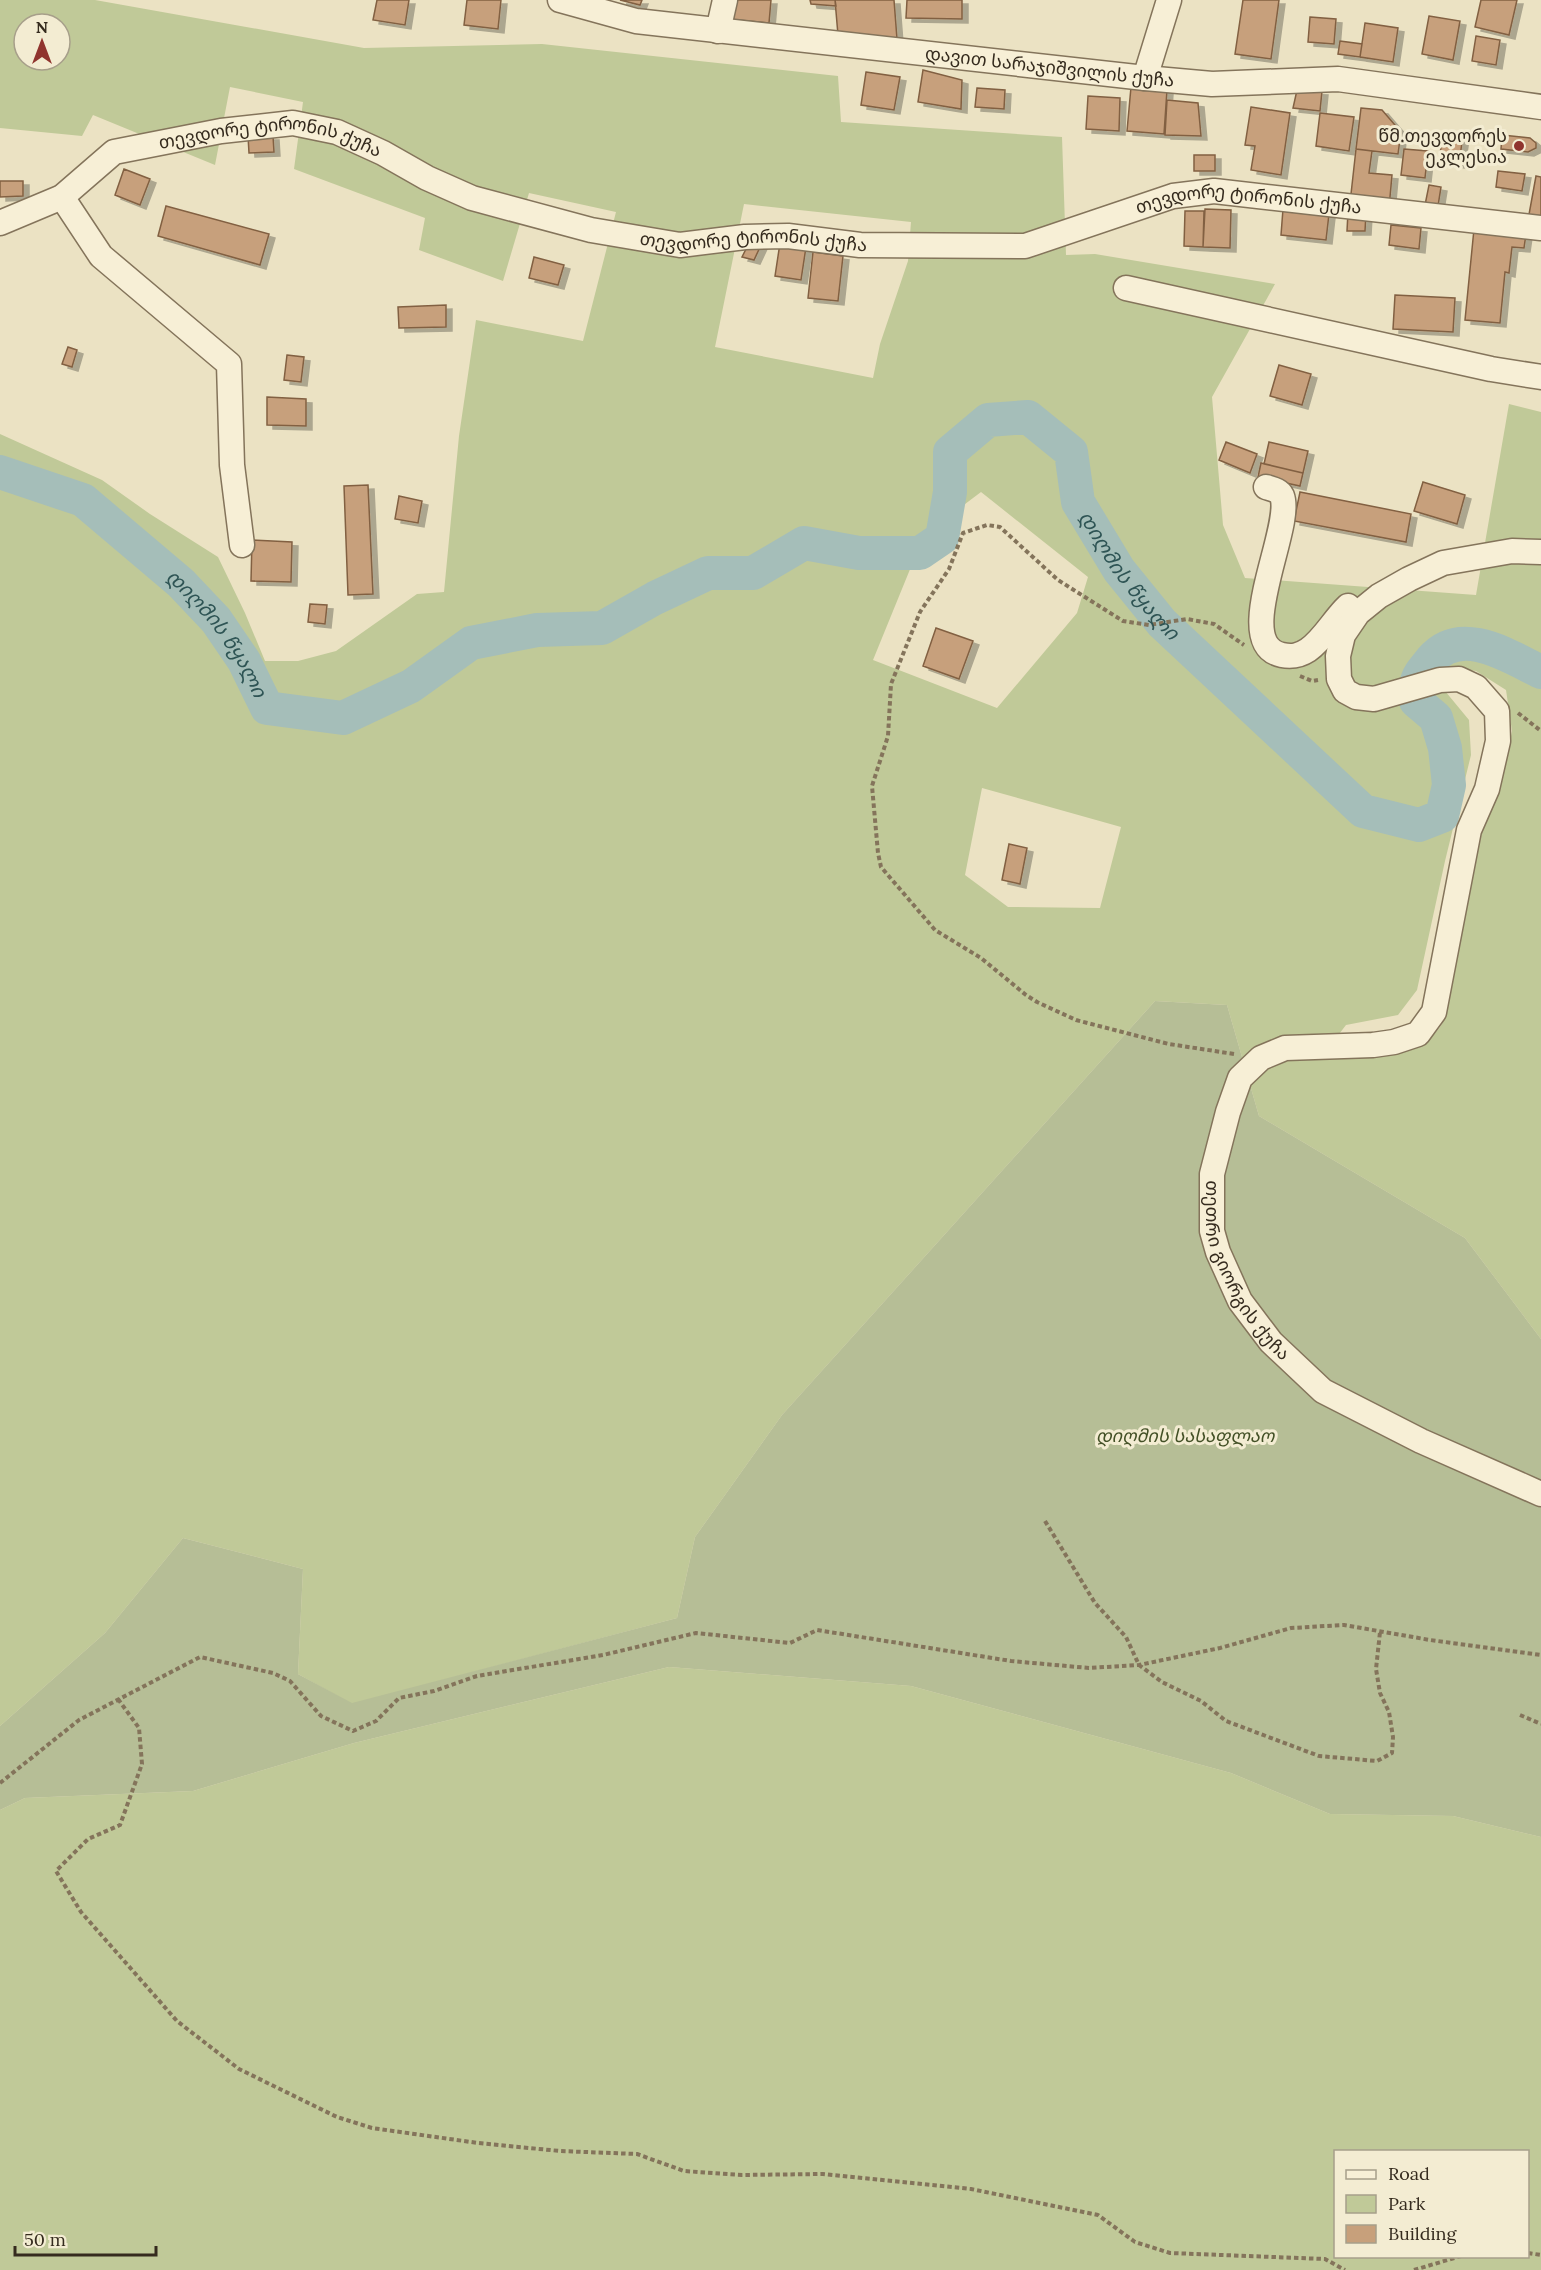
<svg xmlns="http://www.w3.org/2000/svg" width="1541" height="2270" font-family="Lora,'Noto Sans Georgian',serif">
  <style>
    .green { fill: #c0c998; fill-rule: evenodd }
    .cemetery { fill: #b6be96 }
    .lines { fill: none; stroke-linecap: round; stroke-linejoin: round }
    .river { stroke: #a5beb9; stroke-width: 34 }
    .building { fill: #c7a07b; stroke: #826042; stroke-width: 1.5; filter: url(#shadow) }
    .minor-casing { stroke: #84745b; stroke-width: 27 }
    .path { stroke: #84745b; stroke-width: 4; stroke-dasharray: 4.5 3; stroke-linecap: butt }
    .minor { stroke: #f7efd6; stroke-width: 24 }
    .poi-dot { fill: #90342e; stroke: #f3ecd2; stroke-width: 2 }
    .labels { text-anchor: middle; stroke-width: 6; stroke-linejoin: round; paint-order: stroke }
    .street-label { font-size: 18px; fill: #352b1e; stroke: #f3ecd2 }
    .poi-label { font-size: 18px; fill: #352b1e; stroke: #f3ecd2; text-anchor: end }
    .park-label { font-size: 18px; font-style: italic; fill: #435026; stroke: #f3ecd2 }
    .water-label { font-size: 20px; font-style: italic; fill: #2e5454; stroke: #f3ecd2 }
  </style>
  <defs>
    <filter id="shadow"><feDropShadow dx="6" dy="4" stdDeviation="0" flood-color="#0004"/></filter>
  </defs>
  <rect width="100%" height="100%" fill="#ebe2c3"/>
  <!-- green -->
  <path class="green" d="M0,0H95L364,48L542,44L838,76L841,122L1062,137L1066,255L1095,254L1275,284L1212,397L1223,525L1245,578L1476,595L1509,404L1541,412V1339L1465,1238L1259,1116L1227,1005L1155,1001L782,1415L695,1537L677,1618L352,1704L298,1674L303,1569L183,1538L105,1633L0,1726V434L102,480L150,514L218,557L245,613L265,661H298L336,651L417,594L444,592L459,436L476,320L583,341L616,212L529,193L503,281L419,250L425,218L294,169L303,102L230,87L215,165L93,115L82,136L0,128ZM24,24H60V60H24ZM744,204L911,222L908,261L880,344L873,378L715,347ZM981,492L1088,577L1077,613L997,708L873,660L924,535ZM1447,667L1476,671L1506,690L1512,731L1501,784L1483,826L1442,1024C1416,1065 1365,1055 1323,1055L1346,1025L1398,1015L1417,990L1445,861L1471,755L1469,720L1431,674ZM982,788L1121,827L1100,908L1008,907L965,875Z
    M669,1667L911,1686L1231,1773L1330,1814L1453,1816L1541,1837V2270H0V1810L25,1798L193,1791L354,1743ZM1336,2152H1528V2256H1336Z"/>
  <!-- cemetery -->
  <path class="cemetery" d="M1155,1001L1227,1005L1259,1116L1465,1238L1541,1339V1837L1453,1816L1330,1814L1231,1773L911,1686L669,1667L354,1743L193,1791L25,1798L0,1810V1726L105,1633L183,1538L303,1569L298,1674L352,1703L677,1618L695,1537L782,1415Z"/>
  <g class="lines">
    <!-- river -->
    <path class="river" id="s1" d="M0,472L83,500L181,583L216,620L244,661L267,708L343,718L411,686L471,643L537,630L602,628L655,598L708,573H753L804,543L859,553H920L942,538L950,492V452L988,420L1028,417L1071,452L1078,502L1119,570L1162,623L1363,811L1419,825L1442,816L1449,785L1445,748L1436,718L1416,701C1416,676 1416,679 1431,660C1461,624 1510,657 1541,672"/>
  </g>
  <!-- building -->
  <path class="building" d="M377,0H409L405,25L373,20Z
    M467,0H501L498,29L464,25Z
    M620,0H642L640,5Z
    M730,0H771L769,23L728,19Z
    M810,0H835L836,6L811,4Z
    M835,0H894L897,39L838,35Z
    M907,0H962V19L906,18Z
    M1243,0H1279L1271,59L1235,54Z
    M1481,0H1517L1509,35L1475,27Z
    M1429,16L1460,21L1453,60L1422,54Z
    M1310,17L1336,19L1334,44L1308,42Z
    M1365,23L1398,28L1393,62L1360,57Z
    M1476,36L1500,40L1496,65L1472,61Z
    M1340,41L1362,44L1360,57L1338,54Z
    M923,70L962,80L961,109L918,102Z
    M866,72L900,77L894,110L861,105Z
    M1131,87L1167,90L1164,134L1127,131Z
    M977,88L1005,90L1004,109L975,107Z
    M1297,90L1322,91L1320,111L1293,108Z
    M1088,96L1120,98L1119,131L1086,129Z
    M1167,100L1198,103L1201,136L1165,135Z
    M1251,107L1290,113L1281,175L1251,170L1255,146L1245,145Z
    M1361,108L1382,110L1401,132L1398,154L1356,149Z
    M1320,113L1354,117L1349,151L1316,146Z
    M1443,132L1463,135L1459,164L1439,162Z
    M1502,135L1530,138L1536,143V148L1528,152L1501,149Z
    M248,136H273L274,152L249,153Z
    M1356,149L1372,151L1369,173L1392,175L1389,208L1350,203Z
    M1404,149L1428,151L1425,178L1401,175Z
    M1194,155H1215V171H1194Z
    M124,169L150,179L140,205L115,195Z
    M1498,171L1525,174L1522,191L1496,187Z
    M1536,176L1541,177V222L1528,220Z
    M0,181H23V196L0,197Z
    M1429,185L1441,187L1437,212L1424,210Z
    M166,206L269,234L260,265L158,236Z
    M1205,209L1231,210L1230,248L1203,247Z
    M1283,209L1329,214L1326,240L1281,235Z
    M1185,211H1204L1203,247L1184,246Z
    M1348,212L1366,213L1365,231H1347Z
    M1391,225L1421,228L1419,249L1389,245Z
    M1474,229L1526,234L1524,248L1512,247L1509,273L1505,272L1500,323L1465,320Z
    M749,243H762L754,260L742,257Z
    M780,243L806,247L801,280L775,276Z
    M813,252L843,256L838,301L808,298Z
    M534,257L564,265L558,285L529,278Z
    M1395,295L1455,298L1453,332L1393,329Z
    M446,305V327L399,328L398,307Z
    M68,347L77,350L72,367L62,364Z
    M287,355L304,357L301,382L284,380Z
    M1279,365L1311,374L1302,405L1270,396Z
    M267,397L306,399V426L267,425Z
    M1226,442L1257,454L1250,473L1219,460Z
    M1269,442L1308,451L1303,473L1264,464Z
    M1261,463L1303,473L1300,486L1258,477Z
    M1423,482L1465,495L1457,524L1414,511Z
    M368,485L373,594L348,595L344,486Z
    M1300,492L1411,514L1406,542L1294,521Z
    M399,496L422,501L418,523L395,519Z
    M252,540L292,542L291,582L251,581Z
    M310,604L327,605L325,624L308,622Z
    M936,628L973,641L959,679L923,666Z
    M1009,844L1027,848L1020,884L1002,880Z"/>
  <g class="lines">
    <!-- minor casing -->
    <g class="minor-casing">
      <g id="minor">
        <path id="s2" d="M560,0L636,21L1145,78L1212,84L1338,79L1541,107"/>
        <path d="M718,31L725,0"/>
        <path d="M1145,78L1169,0"/>
        <path d="M62,197L101,256L229,364L232,465L242,545"/>
        <path id="s3" d="M0,223L62,197L114,152L221,131L293,123L337,132L383,153L427,178L472,198L591,230L680,245L745,237L788,236L860,245L1025,246L1173,196L1214,191L1541,228"/>
        <path d="M1126,288L1491,369L1541,377"/>
        <path d="M1266,487C1272,489 1279,490 1282,496C1294,527 1230,644 1282,655C1292,657 1299,656 1308,650C1324,639 1334,619 1348,606"/>
        <path id="s4" d="M1541,552L1512,551L1443,563L1409,579L1379,596L1358,613L1343,635L1338,656L1339,679L1345,691L1356,697L1374,699L1440,680L1459,679L1476,687L1497,711L1498,741L1487,789L1469,830L1434,1012L1418,1034L1394,1042L1373,1045L1285,1048L1261,1058L1240,1078L1228,1112L1212,1174V1231L1218,1252L1240,1301L1271,1342L1323,1391L1421,1441L1541,1494"/>
      </g>
    </g>
    <!-- path -->
    <path class="path" d="M1300,676L1312,681L1318,680
      M1518,713L1541,731
      M1234,1054L1169,1044L1076,1020L1037,1002L1026,995L981,958L935,930L881,867L878,853L872,786L888,736L891,684L920,612L949,569L963,533L987,525L1000,527L1058,580L1123,621L1149,625L1187,619L1214,624L1244,645
      M1045,1521L1095,1603L1126,1637L1139,1665L1162,1682L1201,1701L1226,1721L1319,1756L1377,1761L1392,1753L1393,1737L1389,1712L1380,1693L1376,1669L1380,1632
      M118,1699L139,1728L142,1764L120,1825L88,1839L56,1871L81,1912L177,2021L239,2069L337,2117L372,2128L478,2143L560,2151L637,2154L684,2171L742,2175L823,2174L971,2189L1098,2215L1135,2242L1170,2253L1325,2259L1345,2270
      M1520,1715L1541,1724
      M0,1783L79,1720L200,1657L273,1673L290,1681L321,1716L353,1731L376,1721L399,1698L434,1691L477,1676L603,1655L696,1633L790,1643L817,1630L1011,1661L1089,1668L1139,1665L1220,1648L1291,1628L1344,1625L1430,1640L1541,1655
      M1528,2253L1541,2255
      M1414,2270L1461,2256"/>
    <!-- minor -->
    <use href="#minor" class="minor"/>
  </g>
  <!-- markers -->
  <circle class="poi-dot" cx="1519" cy="146" r="6"/>
  <g class="labels">
    <!-- street labels -->
    <g class="street-label">
      <text dy="6" stroke="none"><textPath href="#s2" startOffset="495">დავით სარაჯიშვილის ქუჩა</textPath></text>
      <text dy="6" stroke="none"><textPath href="#s3" startOffset="296">თევდორე ტირონის ქუჩა</textPath></text>
      <text dy="6" stroke="none"><textPath href="#s3" startOffset="1304">თევდორე ტირონის ქუჩა</textPath></text>
      <text dy="6" stroke="none"><textPath href="#s3" startOffset="800">თევდორე ტირონის ქუჩა</textPath></text>
      <text dy="6" stroke="none"><textPath href="#s4" startOffset="1184">თეთრი გიორგის ქუჩა</textPath></text>
    </g>
    <!-- poi labels -->
    <g class="poi-label">
      <text x="1507" y="142">წმ.თევდორეს<tspan x="1507" dy="21">ეკლესია</tspan></text>
    </g>
    <!-- park labels -->
    <g class="park-label">
      <text x="1185" y="1442">დიღმის სასაფლაო</text>
    </g>
    <!-- water labels -->
    <g class="water-label">
      <text dy="7" stroke="none"><textPath href="#s1" startOffset="1466">დიღმის წყალი</textPath></text>
      <text dy="7" stroke="none"><textPath href="#s1" startOffset="278">დიღმის წყალი</textPath></text>
    </g>
  </g>
  <!-- legend -->
  <rect x="1334" y="2150" width="195" height="108" fill="#f3ecd2" stroke="#a79f8a" stroke-width="1.5"/>
  <rect x="1346" y="2170" width="30" height="9" fill="#f7efd6" stroke="#a79f8a" stroke-width="1.5"/>
  <text x="1388" y="2180" font-size="18" fill="#352b1e">Road</text>
  <rect x="1346" y="2195" width="30" height="18" fill="#c0c998" stroke="#a79f8a" stroke-width="1.5"/>
  <text x="1388" y="2210" font-size="18" fill="#352b1e">Park</text>
  <rect x="1346" y="2225" width="30" height="18" fill="#c7a07b" stroke="#a79f8a" stroke-width="1.5"/>
  <text x="1388" y="2240" font-size="18" fill="#352b1e">Building</text>
  <!-- north arrow -->
  <g transform="translate(42 42)"><circle r="28" fill="#f3ecd2" stroke="#a79f8a" stroke-width="1.5"/>
  <path d="M0-4.5L10 22L0 15L-10 22Z" fill="#90342e"/>
  <text y="-9" font-size="16" font-weight="bold" text-anchor="middle" fill="#352b1e">N</text>
  </g>
  <!-- scale -->
  <path d="M15 2246v9h141v-9" fill="none" stroke="#352b1e" stroke-width="3"/>
  <text x="24" y="2246" font-size="18" fill="#352b1e" stroke="#f3ecd2" stroke-width="4.5" paint-order="stroke">50 m</text>
</svg>
